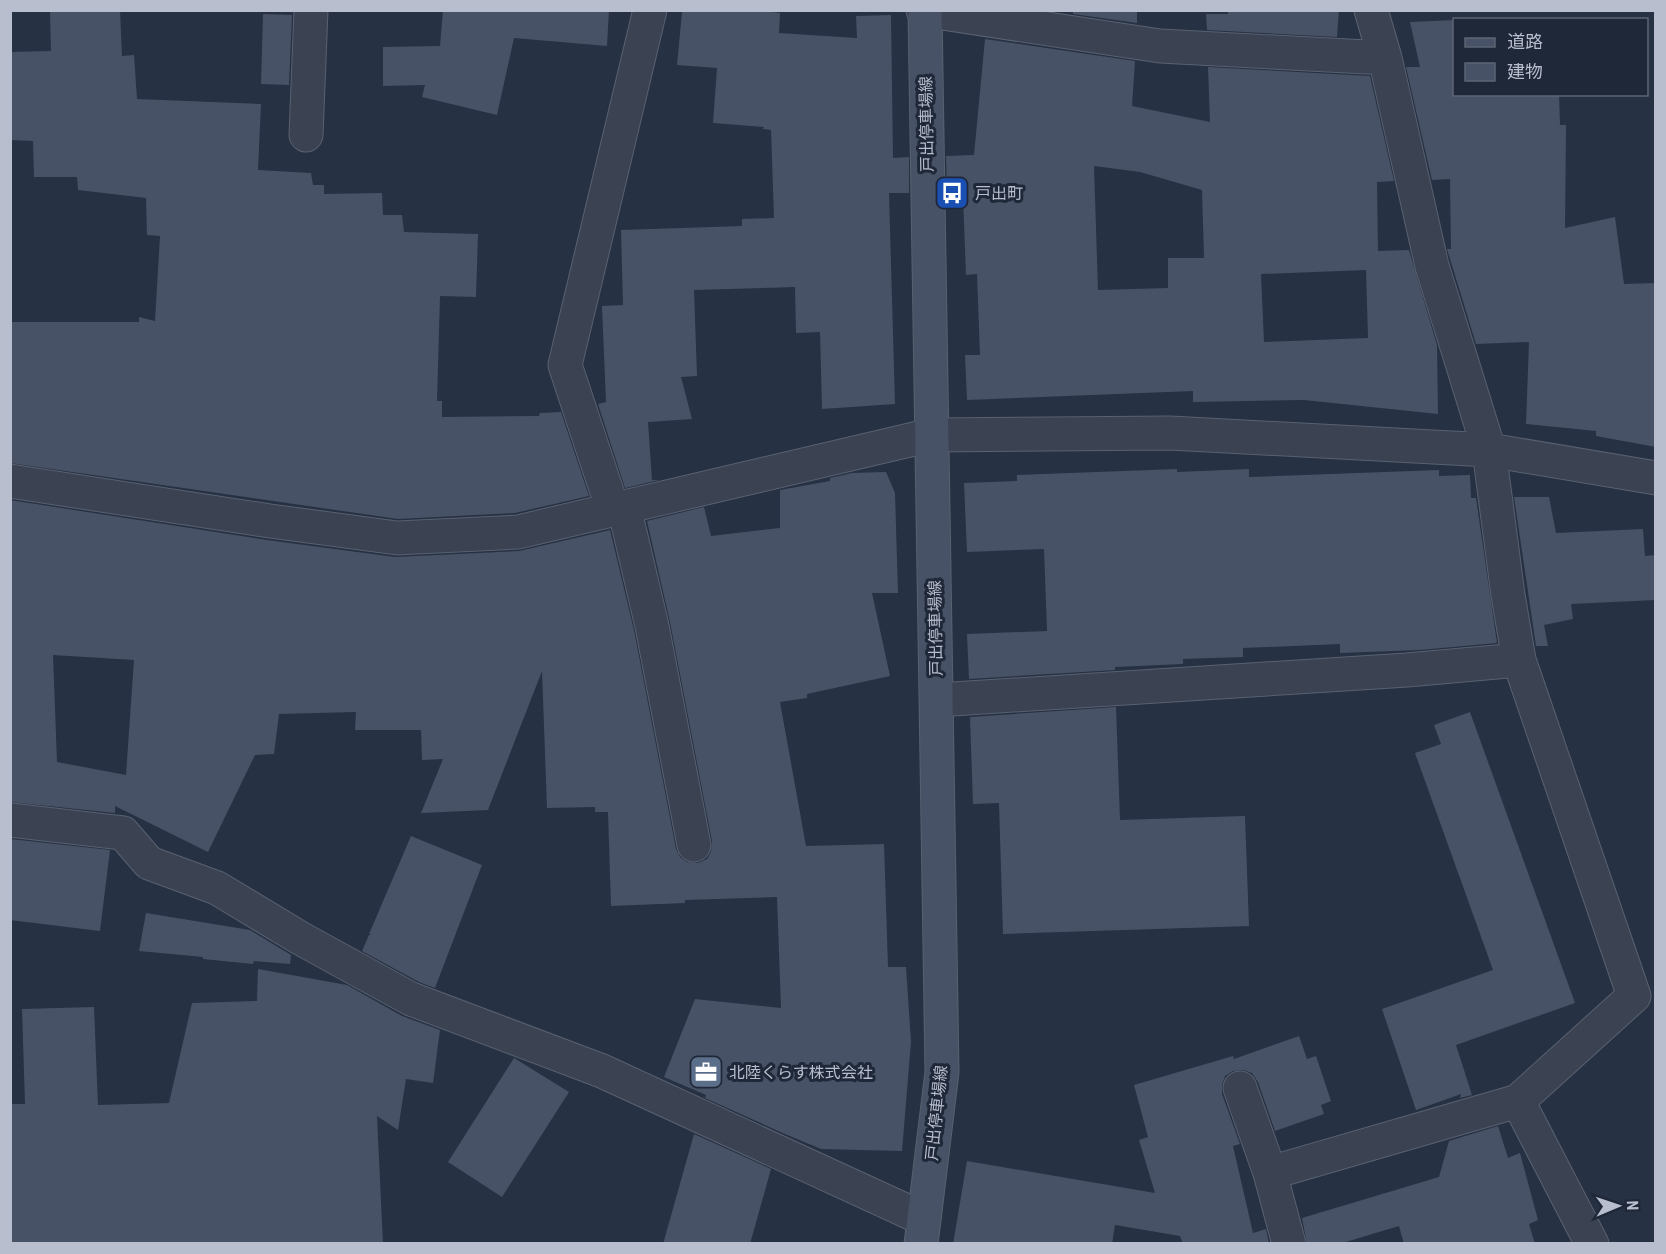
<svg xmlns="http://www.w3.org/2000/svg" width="1666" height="1254" font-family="'Roboto Condensed','Noto Sans JP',sans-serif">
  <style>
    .building { fill: #485267; fill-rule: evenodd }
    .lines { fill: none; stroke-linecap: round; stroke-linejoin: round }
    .minor-casing { stroke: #596170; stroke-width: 35 }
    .secondary-casing { stroke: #596170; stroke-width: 35 }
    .minor { stroke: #3b4353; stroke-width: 33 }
    .secondary { stroke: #485266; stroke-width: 33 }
    .labels { text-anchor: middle; stroke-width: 6; stroke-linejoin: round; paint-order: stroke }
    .street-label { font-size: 16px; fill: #b8becd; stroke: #1f2838 }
    .poi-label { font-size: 16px; fill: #b8becd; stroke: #1f2838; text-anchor: start }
  </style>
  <rect width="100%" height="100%" fill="#263143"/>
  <!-- building -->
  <path class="building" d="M50,10H120L122,56L134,55L137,99L261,104L258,170L311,173L313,185H324V194L382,193L383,215H402L404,232L478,234L476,297L440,296L437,401H442V417L539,416L540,413L561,412L589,496L515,513L398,519L10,463V322H139V317L155,321L160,236L147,235L146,198L78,190L77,177H34L33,141L10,140V52L51,51Z
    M443,10H609L607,46L514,38L497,115L422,97L425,85L383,86V47L440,46Z
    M691,10H756L780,13L779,33L857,38L856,16L891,15L893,158L909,157V193H889L895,404L822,409L820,332L796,333L795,287L694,290L697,376L681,377L692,419L648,422L652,480H659L625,488L598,404L606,402L602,306L623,305L621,230L742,226V219L774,218L771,130L763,129L764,127L713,123L717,68L677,65L682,12H691Z
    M1073,10H1137V23L1073,14Z
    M1228,10H1339L1337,37L1207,30L1206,14H1228Z
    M263,14L292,15L289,85L261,84Z
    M1455,20V94H1559L1560,125H1566L1565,228L1615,217L1624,284L1656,283V447L1596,436V431L1526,424L1529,342L1476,344L1447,249H1451L1450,179L1432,180L1406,67H1420L1410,22Z
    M985,39L1135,61L1132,106L1210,122L1208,67L1370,76L1394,181L1377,182L1378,251L1409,250L1437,345L1438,414L1304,400L1193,402V391L967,400L965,355H980L977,274L966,275L963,197H961V191L947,192L946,156L974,155ZM1094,166L1140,172L1202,190L1204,258H1168V288L1098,290ZM1366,270L1368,338L1264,342L1261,274Z
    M1177,469V472L1249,469V477L1439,470V476L1470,475L1471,498H1476L1497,643L1420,650L1340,653V644L1243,648V657L1183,659V664L1115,667V670L969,679L967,634L1047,631L1044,549L967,552L964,483L1017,481V475Z
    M886,472L895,493L898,593H872L890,676L807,694V698L780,702L806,846L884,844L888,967H906L911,1042L902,1151L821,1149L785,1134L705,1098L706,1095L664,1077L695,999L781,1008L777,897L685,900V903L611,906L608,812H595V807L547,808L542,671L488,810L421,813L443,759L422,760L421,730H355L356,712L279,714L274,754L255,755L208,852L115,806V813L10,802V500L267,540L395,557L519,551L610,530L634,630L676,849L680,857L687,862L698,863L707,859L711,852L712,841L670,622L647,521L704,507L711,536L780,528V490L830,481V478L852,473ZM53,655L134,660L126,775L57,762Z
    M1514,497H1549L1556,533L1643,529L1645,556L1656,555V600L1571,604L1573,619L1544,625L1548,646H1536Z
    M1116,707L1120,820L1245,816L1249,926L1003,934L999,803L973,804L970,717Z
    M1470,712L1575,1003L1456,1045L1472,1095L1460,1098L1461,1094L1416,1110L1382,1009L1493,970L1415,753L1441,744L1434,725Z
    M411,836L482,865L435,988L419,982L362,951L369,935H372L369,934Z
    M10,839L110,850L100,931L10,920Z
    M146,913L250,930L291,955L290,964L254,961L253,964L203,959V957L139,951Z
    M258,969L347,985L402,1016L440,1030L433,1083L406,1079L398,1130L377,1116L383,1244H10V1104H25L22,1009L94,1007L98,1105L169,1103L192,1003L257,1001Z
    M1299,1036L1307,1059L1316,1056L1331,1101L1321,1105L1324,1114L1275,1131L1258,1082L1252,1073L1243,1070L1233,1071L1225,1076L1222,1085V1094L1240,1144L1233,1146L1253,1233L1266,1229L1269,1244H1183L1180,1236L1115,1225L1112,1244H953L967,1161L1155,1193L1139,1140L1148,1137L1134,1085L1233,1056L1234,1059Z
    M514,1058L569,1092L502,1197L448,1162Z
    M1498,1126L1508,1158L1520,1153L1538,1220L1529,1224L1535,1244H1404L1399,1226L1339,1244H1307L1302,1218L1439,1177L1449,1141Z
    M694,1134L771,1169L750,1244H663Z"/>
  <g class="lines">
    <!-- minor casing -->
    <g class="minor-casing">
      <path id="minor" d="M923,10L1160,46L1385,58
        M306,135L311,10
        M10,481L270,521L397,538L518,532L931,435L1170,433L1489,450L1656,478
        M624,507L652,626L694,845
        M613,510L565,365L650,10
        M937,700L1407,670L1519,660L1508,595L1489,450L1432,266L1385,58L1371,10
        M10,820L123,833L149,863L217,888L300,938L411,999L602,1071L924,1219
        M1240,1088L1270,1173
        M1518,1101L1634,996L1519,660
        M1289,1244L1270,1173L1518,1101L1592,1244"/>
    </g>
    <!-- secondary casing -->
    <g class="secondary-casing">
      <path id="secondary" d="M921,1244L942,1072L925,10"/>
    </g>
    <!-- minor -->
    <use href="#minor" class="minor"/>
    <!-- secondary -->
    <use href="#secondary" class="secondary"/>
  </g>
  <!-- icons -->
  <defs>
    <g id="bus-square" transform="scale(1.725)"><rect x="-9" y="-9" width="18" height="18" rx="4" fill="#1a4fb4" stroke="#1f2838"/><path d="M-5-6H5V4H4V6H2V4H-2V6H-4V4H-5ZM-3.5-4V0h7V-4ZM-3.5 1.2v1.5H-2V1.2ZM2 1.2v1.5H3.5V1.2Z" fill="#fff"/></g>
    <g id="office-square" transform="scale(1.725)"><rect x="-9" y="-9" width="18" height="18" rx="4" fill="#5c6f8a" stroke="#1f2838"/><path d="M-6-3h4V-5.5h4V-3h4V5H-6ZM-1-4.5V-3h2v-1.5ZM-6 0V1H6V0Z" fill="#fff"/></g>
  </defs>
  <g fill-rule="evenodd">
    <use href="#bus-square" x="952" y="193"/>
    <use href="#office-square" x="706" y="1072"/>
  </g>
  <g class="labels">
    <!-- street labels -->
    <g class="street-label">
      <text transform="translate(926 124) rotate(-91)" y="6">戸出停車場線</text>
      <text transform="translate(935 628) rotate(-91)" y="6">戸出停車場線</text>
      <text transform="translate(936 1113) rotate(-84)" y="6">戸出停車場線</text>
    </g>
    <!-- poi labels -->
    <g class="poi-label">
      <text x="975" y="199">戸出町</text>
      <text x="729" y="1078">北陸くらす株式会社</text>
    </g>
  </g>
  <!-- border -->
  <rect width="1666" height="1254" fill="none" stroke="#b8becd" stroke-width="24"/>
  <!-- legend -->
  <rect x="1453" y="18" width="195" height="78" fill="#1f2838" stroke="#5c6474" stroke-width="1.5"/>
  <rect x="1465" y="38" width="30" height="9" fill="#485266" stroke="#5c6474" stroke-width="1.5"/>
  <text x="1507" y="48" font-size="18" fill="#b8becd">道路</text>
  <rect x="1465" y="63" width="30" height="18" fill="#485267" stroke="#5c6474" stroke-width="1.5"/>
  <text x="1507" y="78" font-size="18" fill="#b8becd">建物</text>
  <!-- north arrow -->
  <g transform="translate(1618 1206) rotate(88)" stroke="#1f2838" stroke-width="4.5" paint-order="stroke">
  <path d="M0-4.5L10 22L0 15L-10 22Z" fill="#b8becd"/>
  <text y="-9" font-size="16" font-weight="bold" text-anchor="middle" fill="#b8becd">N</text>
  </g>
</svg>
